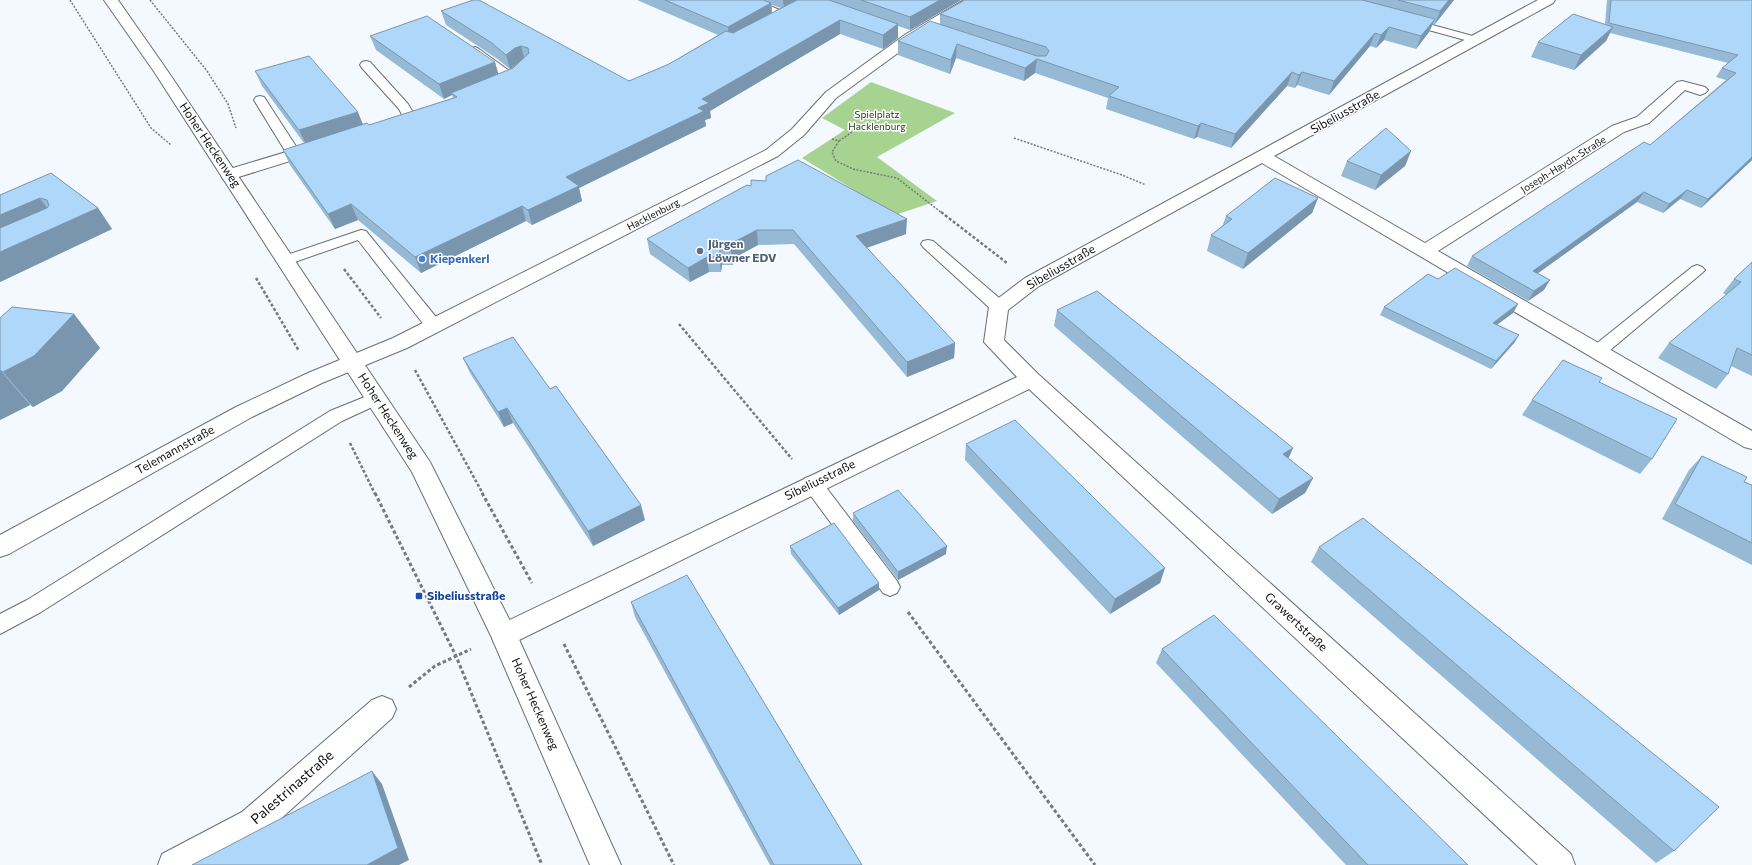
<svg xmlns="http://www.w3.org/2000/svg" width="1752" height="865" font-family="Commissioner,sans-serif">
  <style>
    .green { fill: #a6d490 }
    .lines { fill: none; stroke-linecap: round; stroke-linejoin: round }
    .lane-casing { stroke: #696f73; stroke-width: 2 }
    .street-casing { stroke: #696f73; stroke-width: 2 }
    .secondary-casing { stroke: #696f73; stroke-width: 2 }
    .path-far2 { stroke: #75797c; stroke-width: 1.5; stroke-dasharray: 2 1.5; stroke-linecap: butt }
    .path-far1 { stroke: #75797c; stroke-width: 2.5; stroke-dasharray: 3 2; stroke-linecap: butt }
    .path { stroke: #75797c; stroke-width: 3; stroke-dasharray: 3.5 2.5; stroke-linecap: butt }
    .lane { fill: #fff; fill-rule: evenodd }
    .street { fill: #fff; fill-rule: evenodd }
    .secondary { fill: #fff; fill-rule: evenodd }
    .wall { fill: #96b9d6; fill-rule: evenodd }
    .shaded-wall { fill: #7a96ae }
    .building { fill: #afd7f9; stroke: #7a96ae }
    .service-dot { fill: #5c6f8a; stroke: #fff; stroke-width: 1.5 }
    .shop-dot { fill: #3f7fe0; stroke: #fff; stroke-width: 1.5 }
    .transit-dot { fill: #1a4fb4; stroke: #fff; stroke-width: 1.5 }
    .labels { text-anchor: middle; stroke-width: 3; stroke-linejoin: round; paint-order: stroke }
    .far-park-label { font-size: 10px; fill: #203e0e; stroke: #fff }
    .far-street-label { font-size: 10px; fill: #0d0f11; stroke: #fff }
    .street-label { font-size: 12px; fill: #0d0f11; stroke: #fff }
    .service-label { font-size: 12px; font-weight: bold; fill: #4e5e75; stroke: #fff; text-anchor: start }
    .shop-label { font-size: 12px; font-weight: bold; fill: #366cbe; stroke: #fff; text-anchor: start }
    .transit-label { font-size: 12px; font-weight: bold; fill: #164399; stroke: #fff; text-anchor: start }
    .near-street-label { font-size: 14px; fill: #0d0f11; stroke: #fff }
  </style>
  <rect width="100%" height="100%" fill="#f3f9fe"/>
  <!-- green -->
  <path class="green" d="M871,82L955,113L877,157L937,201L895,215L802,158L845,130L822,118Z"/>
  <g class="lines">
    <!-- lane casing -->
    <g class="lane-casing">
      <path id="lane" d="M739,0H754L788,13L790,15L784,18L780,17L740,2Z
        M1407,18L1480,38L1482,40L1476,43L1403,23L1401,21L1403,19Z
        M475,47L479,49L515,75L517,78L515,81H507L471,53L469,51L471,49Z
        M366,61L370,62L408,104L417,119L416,122H406L399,109L362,68L360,65L362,62Z
        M260,96L264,97L266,100L301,154L299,157H289L287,154L254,100L256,97Z
        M361,230L366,231L440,322L442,326L440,330L434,331L428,330L358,240L286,265L281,263L278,260L281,257Z
        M928,240L933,241L1005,303L1007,307L1005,311L999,312L993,311L923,247L921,244L923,241Z
        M1697,265L1702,267L1705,270L1702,273L1603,356L1597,358L1591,356L1589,352L1591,348L1692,267Z
        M377,392L383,394L386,398L383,402L342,421L41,612L0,634V614L27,600L330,411Z
        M812,476L819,478L897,581L900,587L897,593L890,596L883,593L805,488L803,483L805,478Z"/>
    </g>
    <!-- street casing -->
    <g class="street-casing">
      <path id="street" d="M964,0H980L978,3L916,40L836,98L804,135L778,156L407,348L322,383L252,417L9,554L0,557V535L236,407L308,373L393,338L766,150L792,129L826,92L906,34Z
        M1538,0H1555L1553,3L1274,156L1425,243L1612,126L1637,117L1677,82L1682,81L1705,87L1708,90L1705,93L1700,95L1685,90L1649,123L1624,132L1438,251L1752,431V449L1744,447L1262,163L1039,286L1008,310L1004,340L1038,374L1571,854L1575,865H1538L1029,389L513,643L504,646L495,643L491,635L495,627L1017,377L984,342L989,307L992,303L1025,278Z
        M316,143L322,145L324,148L322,151L229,180L223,179L221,175L223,171Z
        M382,696L392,700L396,709L392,718L264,834L204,865H158L162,854L242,812L372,700Z"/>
    </g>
    <!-- secondary casing -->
    <g class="secondary-casing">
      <path id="secondary" d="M104,0H118L169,73L430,462L517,635L621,865H590L491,636L412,472L155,73Z"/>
    </g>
    <!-- path-far2 -->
    <path class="path-far2" d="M70,0L151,128L171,145
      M150,0L207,71L228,104L236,128
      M1014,138L1122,175L1146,185
      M832,139L839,141L832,152L836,161L853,169L897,178L942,213
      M839,141L852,132"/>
    <!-- path-far1 -->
    <path class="path-far1" d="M941,212L1007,263
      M344,269L381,318
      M256,278L299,351
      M679,324L792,459
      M415,370L483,494
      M350,443L375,494"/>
    <!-- path -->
    <path class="path" d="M375,493L456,656L542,865
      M482,493L532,583
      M908,612L1095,865
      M564,644L674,865
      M409,687L435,666L471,649"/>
    <!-- lane -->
    <use href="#lane" class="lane"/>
    <!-- street -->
    <use href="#street" class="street"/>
    <!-- secondary -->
    <use href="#secondary" class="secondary"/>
  </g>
  <!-- wall -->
  <path class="wall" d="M637,0H961L910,30L898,26V38L883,49L840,34L710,111L711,118L705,120L706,126L579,188L582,201L532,225L526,221L421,273L358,220L335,229L290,165L283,150L304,143L262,86L255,71L363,124L369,125L453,98L452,95L444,99L376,50L370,36L495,62L498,74L510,69L496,58L446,25L441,11L629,81L669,64L718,35ZM772,5L781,8L772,13Z
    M965,0H1454L1435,24H1433L1429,32L1416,49L1384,40L1376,48L1370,46L1329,95L1297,85L1295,88L1287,86L1231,148L1197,137L1194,139L1106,109L1108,98L1035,73L1024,81L956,58L950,74L898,55V41L940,24V14Z
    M1607,0H1752V160L1701,208L1680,199L1663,213L1637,202L1537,274L1544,290L1528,301L1467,266L1472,256L1650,145L1726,80L1716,77L1722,68L1728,63L1610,33L1606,41L1574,70L1531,57L1538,42L1605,24Z
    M1411,151L1405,166L1375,190L1341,176L1347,161Z
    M51,173L98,208L112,229L0,282V195Z
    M747,185L906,234L867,248L955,343L954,358L907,377L794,244L758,245L734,258L733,265H722L721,272H709L690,282L650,254L647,239Z
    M1318,198L1312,213L1243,269L1207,251L1211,235L1222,227L1226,216Z
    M1752,262V376L1731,366L1728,374L1716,389L1658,358L1669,343L1726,295L1723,293L1734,279Z
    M1438,279L1518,304L1513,313L1497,325L1519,335L1514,343L1491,369L1380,315L1384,307Z
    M1057,310L1293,448L1288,458L1313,478L1305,493L1272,514L1054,326Z
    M74,314L100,348L62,391L33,407L30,405L0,420V318Z
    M463,358L550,389L645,520L593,546L513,423L504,427L470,373Z
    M1532,400L1652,459L1640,474L1522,415Z
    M966,444L1165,568L1160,583L1110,614L965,460Z
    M1702,456L1744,482L1752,485V565L1662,519L1689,470Z
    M853,513L946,554L898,580L853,521Z
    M790,546L879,590L839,615L791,554Z
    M1319,547L1674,851L1656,863L1311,562Z
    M631,602L862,865H770L635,617Z
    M1162,649L1468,865H1346L1156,663Z"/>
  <!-- shaded-wall -->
  <path class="shaded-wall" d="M783,0H802L784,9Z
    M940,0H961L910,30V17Z
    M1449,0H1454L1435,24L1440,11Z
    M771,3L772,16L729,40L728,27Z
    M1435,19L1429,32L1416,49L1421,36Z
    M840,20V34L710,111L711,118L705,120L706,126L579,188L582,201L532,225L528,210L566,177L698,108L702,99Z
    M898,24V38L883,49V35Z
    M1389,27L1384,40L1376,48L1381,35Z
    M1613,27L1606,41L1574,70L1581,55Z
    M1375,33L1370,46L1329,95L1334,81Z
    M957,44L956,58L950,74L951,60Z
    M521,46L525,61L519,62L510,69L506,55L515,48Z
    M1037,59L1035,73L1024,81L1025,68Z
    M495,62L499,76L451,93L452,95L444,99L439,84Z
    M1292,72L1287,86L1231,148L1235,134Z
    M1302,72L1297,85L1295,88L1299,75Z
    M358,112L364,127L306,144L299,130Z
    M1201,123L1197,137L1194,139L1198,126Z
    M1411,151L1405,166L1375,190L1381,175Z
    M1752,157V160L1701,208L1708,199Z
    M1687,190L1680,199L1663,213L1669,204Z
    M1644,192L1637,202L1527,281L1533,271Z
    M40,198L55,220L0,243V215Z
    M1318,198L1312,213L1243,269L1248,253Z
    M351,204L358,220L335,229L328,214Z
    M522,206L526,221L421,273L415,257Z
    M98,208L112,229L0,282V252Z
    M907,219L906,234L857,251L856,236Z
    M757,230L758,245L734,258L733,265L731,250L732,243Z
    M720,250L722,265L721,272L719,257Z
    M707,257L709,272L690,282L688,268Z
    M1550,280L1544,290L1528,301L1534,291Z
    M1518,304L1513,313L1488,331L1493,323Z
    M74,314L100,348L62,391L33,407L3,372Z
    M1519,335L1514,343L1491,369L1496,361Z
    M955,343L954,358L907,377V362Z
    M0,370L30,405L0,420Z
    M507,408L513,423L504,427L498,412Z
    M1293,448L1286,464L1283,454Z
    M1313,478L1305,493L1272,514L1279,499Z
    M641,505L645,520L593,546L588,531Z
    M947,546L946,554L898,580V572Z
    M1165,568L1160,583L1110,614L1115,599Z
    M879,583V590L839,615L838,608Z
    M372,771L382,784L409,860L399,865H367Z"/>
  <!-- building -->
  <path class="building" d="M473,0H479L629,81L669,64L726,31L733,33L797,0H829L898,24L883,35L840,20L702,99L709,103L698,108L704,111L566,177L579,186L528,210L522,206L415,257L351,204L328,214L283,150L367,123L369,125L457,97L451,93L513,68L529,53L528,48L521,46L515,48L506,55L492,43L441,11Z
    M665,0H763L771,3L728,27Z
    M861,0H940L910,17Z
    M965,0H1362L1435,19L1421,36L1389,27L1381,35L1375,33L1334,81L1302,72L1299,75L1292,72L1235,134L1201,123L1198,126L1109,96L1119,87L1037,59L1025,68L957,44L951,60L898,41L930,21L1037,56H1046L1049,51L1046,47L940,14Z
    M1398,0H1449L1440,11Z
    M1611,0H1752V157L1708,199L1687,190L1669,204L1644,192L1533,271L1550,280L1534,291L1472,256L1644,142L1650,145L1736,73L1722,68L1738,55L1609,23Z
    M1573,14L1613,27L1581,55L1538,42Z
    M427,16L495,62L439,84L370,36Z
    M309,56L358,112L299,130L255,71Z
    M1386,128L1411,151L1381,175L1347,161Z
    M798,160L907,219L856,236L955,343L907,362L793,230H757L732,243L731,250H720L719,257H707L688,268L647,239L747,185L751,186V180L766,181V176Z
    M51,173L98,208L0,252V228L47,208L49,205L47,200L40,198L0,215V195Z
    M1275,178L1318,198L1248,253L1211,235L1232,219L1226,216Z
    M1752,262V355L1737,348L1728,374L1669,343L1741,282L1734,279Z
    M1455,268L1518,304L1493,323L1519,335L1496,361L1384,307L1428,274L1438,279Z
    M1097,291L1293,448L1283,454L1313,478L1279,499L1057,310Z
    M12,307L74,314L34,356L3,372L0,370V318Z
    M513,337L550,389L556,386L641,505L588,531L507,408L498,412L463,358Z
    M1563,360L1602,378L1599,382L1677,419L1652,459L1532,400Z
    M1015,420L1165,568L1115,599L966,444Z
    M1702,456L1747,477L1744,482L1752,485V543L1675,504Z
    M898,490L947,546L898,572L853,513Z
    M1363,518L1719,807L1674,851L1319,547Z
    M834,523L879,583L838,608L790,546Z
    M687,575L862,865H774L631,602Z
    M1214,615L1468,865H1368L1162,649Z
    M372,771L398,848L367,865H192Z"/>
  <!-- markers -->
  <circle class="service-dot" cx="700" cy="251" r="4"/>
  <circle class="shop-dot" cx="422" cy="259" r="4"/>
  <rect class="transit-dot" x="415" y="592" width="8" height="8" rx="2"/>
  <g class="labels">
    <!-- far-park labels -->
    <g class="far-park-label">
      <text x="877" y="118">Spielplatz<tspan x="877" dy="12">Hacklenburg</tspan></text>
    </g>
    <!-- far-street labels -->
    <g class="far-street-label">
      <text transform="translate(1563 164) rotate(-32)" y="4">Joseph-Haydn-Straße</text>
      <text transform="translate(653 214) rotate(-27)" y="4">Hacklenburg</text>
    </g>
    <!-- street labels -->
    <g class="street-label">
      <text transform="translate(1345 112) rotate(-29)" y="4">Sibeliusstraße</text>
      <text transform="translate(210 145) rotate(56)" y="4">Hoher Heckenweg</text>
      <text transform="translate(1061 267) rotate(-30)" y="4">Sibeliusstraße</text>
      <text transform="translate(388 416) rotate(57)" y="4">Hoher Heckenweg</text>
      <text transform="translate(175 450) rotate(-29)" y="4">Telemannstraße</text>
      <text transform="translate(820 480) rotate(-26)" y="4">Sibeliusstraße</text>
      <text transform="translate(1296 622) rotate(43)" y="4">Grawertstraße</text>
      <text transform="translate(535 704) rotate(66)" y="4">Hoher Heckenweg</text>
    </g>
    <!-- service labels -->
    <g class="service-label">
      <text x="708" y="248">Jürgen<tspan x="708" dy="14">Löwner EDV</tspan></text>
    </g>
    <!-- shop labels -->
    <g class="shop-label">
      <text x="430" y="263">Kiepenkerl</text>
    </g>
    <!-- transit labels -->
    <g class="transit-label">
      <text x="427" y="600">Sibeliusstraße</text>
    </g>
    <!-- near-street labels -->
    <g class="near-street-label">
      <text transform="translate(292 787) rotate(-41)" y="5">Palestrinastraße</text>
    </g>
  </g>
</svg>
